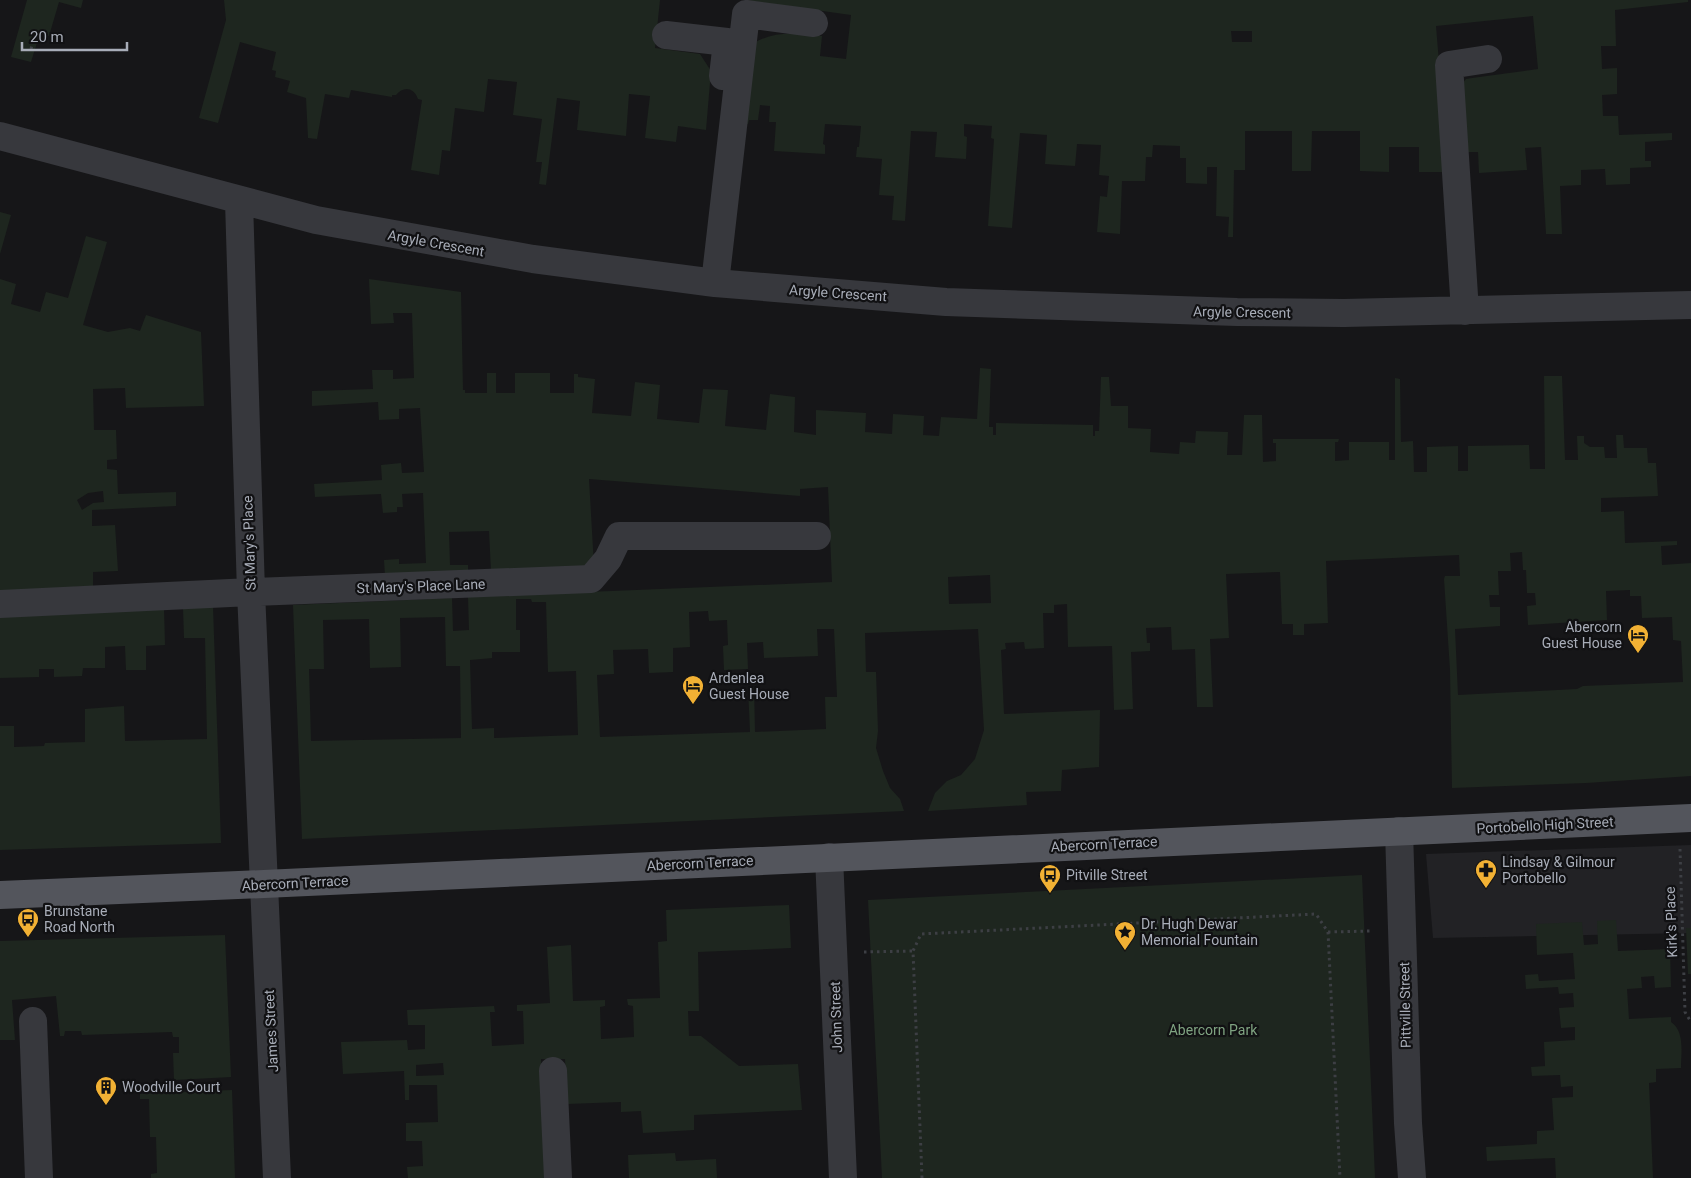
<svg xmlns="http://www.w3.org/2000/svg" width="1691" height="1178" font-family="Roboto,sans-serif">
  <style>
    .built { fill: #222225 }
    .green { fill: #1e261f; fill-rule: evenodd }
    .lines { fill: none; stroke-linecap: round; stroke-linejoin: round }
    .path { stroke: #3d3f44; stroke-width: 3; stroke-dasharray: 2.5 4; stroke-linecap: butt }
    .minor { stroke: #37383d; stroke-width: 28 }
    .major { stroke: #53555c; stroke-width: 28 }
    .labels { text-anchor: middle; stroke-width: 4.5; stroke-linejoin: round; paint-order: stroke }
    .street-label { font-size: 14px; fill: #a8adb8; stroke: #111113 }
    .poi-label { font-size: 14px; fill: #a8adb8; stroke: #111113; text-anchor: start }
    .park-label { font-size: 14px; fill: #7fa381; stroke: #111113 }
  </style>
  <rect width="100%" height="100%" fill="#161618"/>
  <!-- built -->
  <path class="built" d="M1691,845V933L1433,938L1426,854Z"/>
  <!-- green -->
  <path class="green" d="M27,0H83L81,8L59,2L49,36L40,33L31,62L11,57Z
    M224,0H660L655,48L700,54L711,71L706,130L678,126L676,142L645,138L650,96L629,94L626,136L577,130L580,101L557,98L546,185L539,184L542,162H536L542,119L513,115L517,82L488,79L484,112L455,108L450,151L442,150L439,175L411,170L422,100L418,99C414,87 403,86 396,95H392V97L351,90L349,98L325,94L317,139L308,138L306,98L287,92L290,81L275,77L276,71L272,70L276,52L240,42L218,123L199,118L226,20Z
    M744,0H1688V2L1615,10L1616,46H1601L1602,69L1617,68V94L1602,95L1603,116H1618L1619,135L1672,133V140L1645,142V161H1651V167L1630,168V184L1606,185L1605,169L1581,170V185L1560,186L1562,234H1546L1541,147L1525,148L1527,170L1479,173L1478,152H1462L1461,85L1466,79L1472,78L1538,69L1533,16L1436,26L1448,172H1419V147H1389V172L1360,171V131H1312L1311,171H1292V131H1245V170H1234L1233,237H1228L1229,217L1216,216L1217,167H1207V184L1186,183V158H1180V146L1153,145L1152,157H1146L1145,181H1122L1120,234L1097,232L1100,196L1107,197L1109,176L1099,175L1101,145L1077,144L1075,166L1045,164L1047,135L1020,133L1012,228L988,226L994,139L991,138L992,126L964,124V136L967,137L966,159L935,157L937,132L911,131L905,221L892,220L894,196L879,195L882,159L856,157L857,147H859L861,126L825,124L823,144L825,145V154L774,151L776,122H769L770,106L760,105L758,120H749L748,124H742L754,43C775,30 799,34 822,36L820,56L846,59L851,15ZM1231,31H1252V42H1232Z
    M0,212L11,215L0,254Z
    M86,236L107,242L83,325L108,332L130,328L140,331L146,315L201,332L204,406L126,408L125,388L93,389L94,430H116L117,459L107,460V469L117,470L118,494L176,492V506L92,510V526L115,525L118,571L93,572V586L0,591V279L16,284L11,304L40,312L46,292L68,298ZM103,491L104,502L93,503L82,510L77,500L88,493Z
    M369,279L461,292L463,390H465V393H487V373H496V393H515V373H550V393H574V374H578V377L595,379L592,413L631,416L635,382L660,385L657,419L699,423L703,389L728,390L725,426L766,430L770,394L795,397L794,432L816,435V410L866,413L865,432L892,434L893,414L924,416L923,435L939,436L941,417L977,419L980,368L991,369L989,427H993V435H996V423L1093,425V436H1095V431H1099L1101,377H1109L1111,406H1128V428L1151,429L1150,452L1179,454L1180,442L1195,443L1196,431L1228,432L1227,455H1242L1244,415H1262L1263,462L1276,461V443H1273V439H1339L1338,442H1335V461L1349,460V442H1389V460H1395V378L1400,379L1401,442L1413,441L1414,472H1427V447L1458,446V471H1468V446L1529,445L1530,469H1545L1544,376H1562L1565,460H1578L1577,436H1584V443L1590,447H1604L1605,458H1617L1616,435H1623L1624,448H1647L1648,463H1656L1658,496L1601,498V512L1624,511L1625,543L1677,541V545L1661,546L1662,565L1691,563V776L1586,783L1452,788L1450,670L1444,579L1445,576H1460L1459,555L1326,561L1328,623L1304,624V635H1293V624H1282L1280,572L1226,574L1229,638L1210,639L1213,707H1197L1195,649L1172,650L1171,627L1146,628L1147,643H1150V651L1131,652L1133,709L1114,710L1112,646L1068,647L1067,604L1054,605V613H1043L1044,648L1025,649L1024,642L1005,643L1006,649L1001,650L1004,714L1100,710L1099,767L1062,770L1061,791L1026,792L1027,805L928,811L935,793L947,781L961,775L975,759L984,730L978,629L865,633L866,672H876L878,731L876,748L883,771L890,788L900,799L904,811L302,839L293,605L452,598L453,631L469,630L468,597L832,582L828,487L800,489V496L589,479L594,566L491,571L489,531L449,532L450,565H468V572L385,576L384,560L399,559V564L426,563L423,493L402,494L403,507H397V512L383,513L381,494L315,497L314,484L382,480L381,465L401,463L402,473L424,472L420,408L399,409V419L379,420L378,402L312,406V391L373,389L372,370H393V379L414,378L412,313H393L394,323L371,324ZM1522,552L1523,570H1526L1527,593H1535L1536,605L1527,606L1528,625L1607,620L1606,591L1630,590V596H1641L1642,618L1672,617L1673,640L1681,641L1683,682L1583,686L1577,689L1458,695L1455,629L1500,626V607H1490L1489,595H1499L1498,571H1511L1510,553ZM990,575L991,603L949,604L948,577ZM516,599H531L532,602H546L548,672L576,671L578,735L494,738V728L472,729L470,660L492,658V652H520V630H516ZM708,611L709,621L727,620L728,645L723,646L724,670L748,669L747,643L763,642L764,658L818,656L817,629H834L837,697H825L826,729L755,732L754,687H748L750,732L600,737L597,675L614,674L613,650L648,649L649,673L673,672V648L690,647L689,612ZM445,617L446,666H460L461,738L311,741L309,669H324L323,620L369,619L370,668L401,667L400,618Z
    M213,606L221,843L0,850V726H14V747L44,746L45,743L85,742V709L124,706L125,741L207,739L205,638H184L183,608Z
    M164,608L165,645L146,646V670H126L125,646L105,647V668H83L82,676L54,677V669H39V677L0,678V617Z
    M1362,875L1375,1178H882L868,900Z
    M789,905L791,948L698,952L699,1011H688L689,1036H701L739,1066L798,1064L802,1110L694,1115V1130L643,1133L641,1111L621,1112V1102L567,1104L565,1059H541L545,1178H408L407,1167L423,1166L422,1141H406V1123L438,1122L437,1085H409V1100H405L404,1071L343,1074L341,1042L407,1040L408,1050L425,1049V1025H408L407,1010L494,1006L495,1012H490L492,1046L524,1044L523,1011H517V1005L550,1003L547,947L571,945L573,1001L605,1000V1006L600,1007L601,1039L634,1037L633,1006L628,1005L627,999L660,998L658,942L667,941L666,910ZM443,1063L444,1075L416,1076V1065Z
    M1616,920L1618,951L1670,949L1671,987L1655,988L1654,976L1641,977L1642,988L1627,989L1629,1019L1671,1017V1022C1685,1031 1681,1053 1681,1068L1656,1069V1082L1649,1083L1653,1178H1556L1555,1158L1487,1161L1486,1147L1537,1144V1131L1554,1130L1552,1098L1573,1097V1086L1561,1087L1560,1075L1532,1076L1531,1067L1545,1066L1544,1042L1575,1040V1027L1561,1028L1559,1008L1574,1007L1573,993L1559,994L1558,987L1526,989L1525,975L1538,974L1539,981L1575,979L1573,953L1537,955L1536,924L1582,922L1584,945L1598,944L1597,921Z
    M1686,928H1691V974H1688Z
    M225,935L231,1077L174,1080L173,1053H179V1037H173L172,1032L82,1035L81,1031H65L64,1036H60L56,996L12,1000L15,1040H0V941Z
    M232,1090L235,1178H151V1174L157,1173L156,1137H150L149,1099H140V1094Z
    M675,1153L676,1161L716,1159L717,1178H629L628,1155Z"/>
  <g class="lines">
    <!-- path -->
    <path class="path" d="M31,49L35,34L39,36
      M1680,849L1685,1012L1691,1022
      M1328,932L1370,931
      M864,952L913,951
      M922,1178L913,951L921,934L1316,914L1328,932L1340,1178"/>
    <!-- minor -->
    <path class="minor" d="M666,35L727,42L723,76
      M0,136L316,220L533,259L715,283L946,302L1237,312L1344,313L1691,305
      M239,201L251,592L277,1178
      M715,283L746,14L814,23
      M1465,311L1449,65L1488,59
      M0,604L251,592L591,579L608,559L619,536H817
      M1399,831L1408,1123L1412,1178
      M829,857L843,1178
      M33,1021L39,1178
      M553,1071L558,1178"/>
    <!-- major -->
    <path class="major" d="M0,895L264,884L1691,818"/>
  </g>
  <!-- icons -->
  <defs>
    <g id="hotel-pin" transform="scale(1.125)"><path d="M0 17L-7.5 6A9.5 9.5 0 1 1 7.5 6Z" fill="#f2b134" stroke="#111113"/><path d="M-6-4.5h1.5V1H6V5H4.5V3h-9V5H-6ZM-4 0a1.8 1.8 0 1 1 3.6 0ZM.5 0V-2.5h3Q6-2.5 6 0Z" fill="#111"/></g>
    <g id="pharmacy-pin" transform="scale(1.125)"><path d="M0 17L-7.5 6A9.5 9.5 0 1 1 7.5 6Z" fill="#f2b134" stroke="#111113"/><path d="M-2-6h4v4h4v4h-4v4h-4v-4h-4v-4h4Z" fill="#111"/></g>
    <g id="bus-pin" transform="scale(1.125)"><path d="M0 17L-7.5 6A9.5 9.5 0 1 1 7.5 6Z" fill="#f2b134" stroke="#111113"/><path d="M-5-6H5V4H4V6H2V4H-2V6H-4V4H-5ZM-3.5-4V0h7V-4ZM-3.5 1.2v1.5H-2V1.2ZM2 1.2v1.5H3.5V1.2Z" fill="#111"/></g>
    <g id="sight-pin" transform="scale(1.125)"><path d="M0 17L-7.5 6A9.5 9.5 0 1 1 7.5 6Z" fill="#f2b134" stroke="#111113"/><path d="M0-6L1.8-2.2L6-1.7L2.9 1.2L3.7 5.4L0 3.3L-3.7 5.4L-2.9 1.2L-6-1.7L-1.8-2.2Z" fill="#111"/></g>
    <g id="building-pin" transform="scale(1.125)"><path d="M0 17L-7.5 6A9.5 9.5 0 1 1 7.5 6Z" fill="#f2b134" stroke="#111113"/><path d="M-4-6H4V6H1V3H-1V6H-4ZM-2.5-4.3h1.7v1.8h-1.7ZM.8-4.3h1.7v1.8H.8ZM-2.5-1h1.7V.8h-1.7ZM.8-1h1.7V.8H.8Z" fill="#111"/></g>
  </defs>
  <g fill-rule="evenodd">
    <use href="#hotel-pin" x="1638" y="635"/>
    <use href="#hotel-pin" x="693" y="686"/>
    <use href="#pharmacy-pin" x="1486" y="870"/>
    <use href="#bus-pin" x="1050" y="875"/>
    <use href="#bus-pin" x="28" y="919"/>
    <use href="#sight-pin" x="1125" y="932"/>
    <use href="#building-pin" x="106" y="1087"/>
  </g>
  <g class="labels">
    <!-- street labels -->
    <g class="street-label">
      <text transform="translate(436 243) rotate(10)" y="5">Argyle Crescent</text>
      <text transform="translate(838 293) rotate(4)" y="5">Argyle Crescent</text>
      <text transform="translate(1242 312) rotate(1)" y="5">Argyle Crescent</text>
      <text transform="translate(249 543) rotate(-92)" y="5">St Mary's Place</text>
      <text transform="translate(421 586) rotate(-2)" y="5">St Mary's Place Lane</text>
      <text transform="translate(1545 825) rotate(-3)" y="5">Portobello High Street</text>
      <text transform="translate(1104 844) rotate(-3)" y="5">Abercorn Terrace</text>
      <text transform="translate(700 863) rotate(-3)" y="5">Abercorn Terrace</text>
      <text transform="translate(295 883) rotate(-3)" y="5">Abercorn Terrace</text>
      <text transform="translate(1671 922) rotate(-92)" y="5">Kirk's Place</text>
      <text transform="translate(1405 1005) rotate(-91)" y="5">Pittville Street</text>
      <text transform="translate(836 1017) rotate(-92)" y="5">John Street</text>
      <text transform="translate(271 1031) rotate(-93)" y="5">James Street</text>
    </g>
    <!-- poi labels -->
    <g class="poi-label">
      <text x="1622" y="632" text-anchor="end">Abercorn<tspan x="1622" dy="16">Guest House</tspan></text>
      <text x="709" y="683">Ardenlea<tspan x="709" dy="16">Guest House</tspan></text>
      <text x="1502" y="867">Lindsay &amp; Gilmour<tspan x="1502" dy="16">Portobello</tspan></text>
      <text x="1066" y="880">Pitville Street</text>
      <text x="44" y="916">Brunstane<tspan x="44" dy="16">Road North</tspan></text>
      <text x="1141" y="929">Dr. Hugh Dewar<tspan x="1141" dy="16">Memorial Fountain</tspan></text>
      <text x="122" y="1092">Woodville Court</text>
    </g>
    <!-- park labels -->
    <g class="park-label">
      <text x="1213" y="1035">Abercorn Park</text>
    </g>
  </g>
  <!-- scale -->
  <path d="M22 42v8h105v-8" fill="none" stroke="#a8adb8" stroke-width="2.5"/>
  <text x="30" y="42" font-size="15" fill="#a8adb8" stroke="#111113" stroke-width="4" paint-order="stroke">20 m</text>
</svg>
